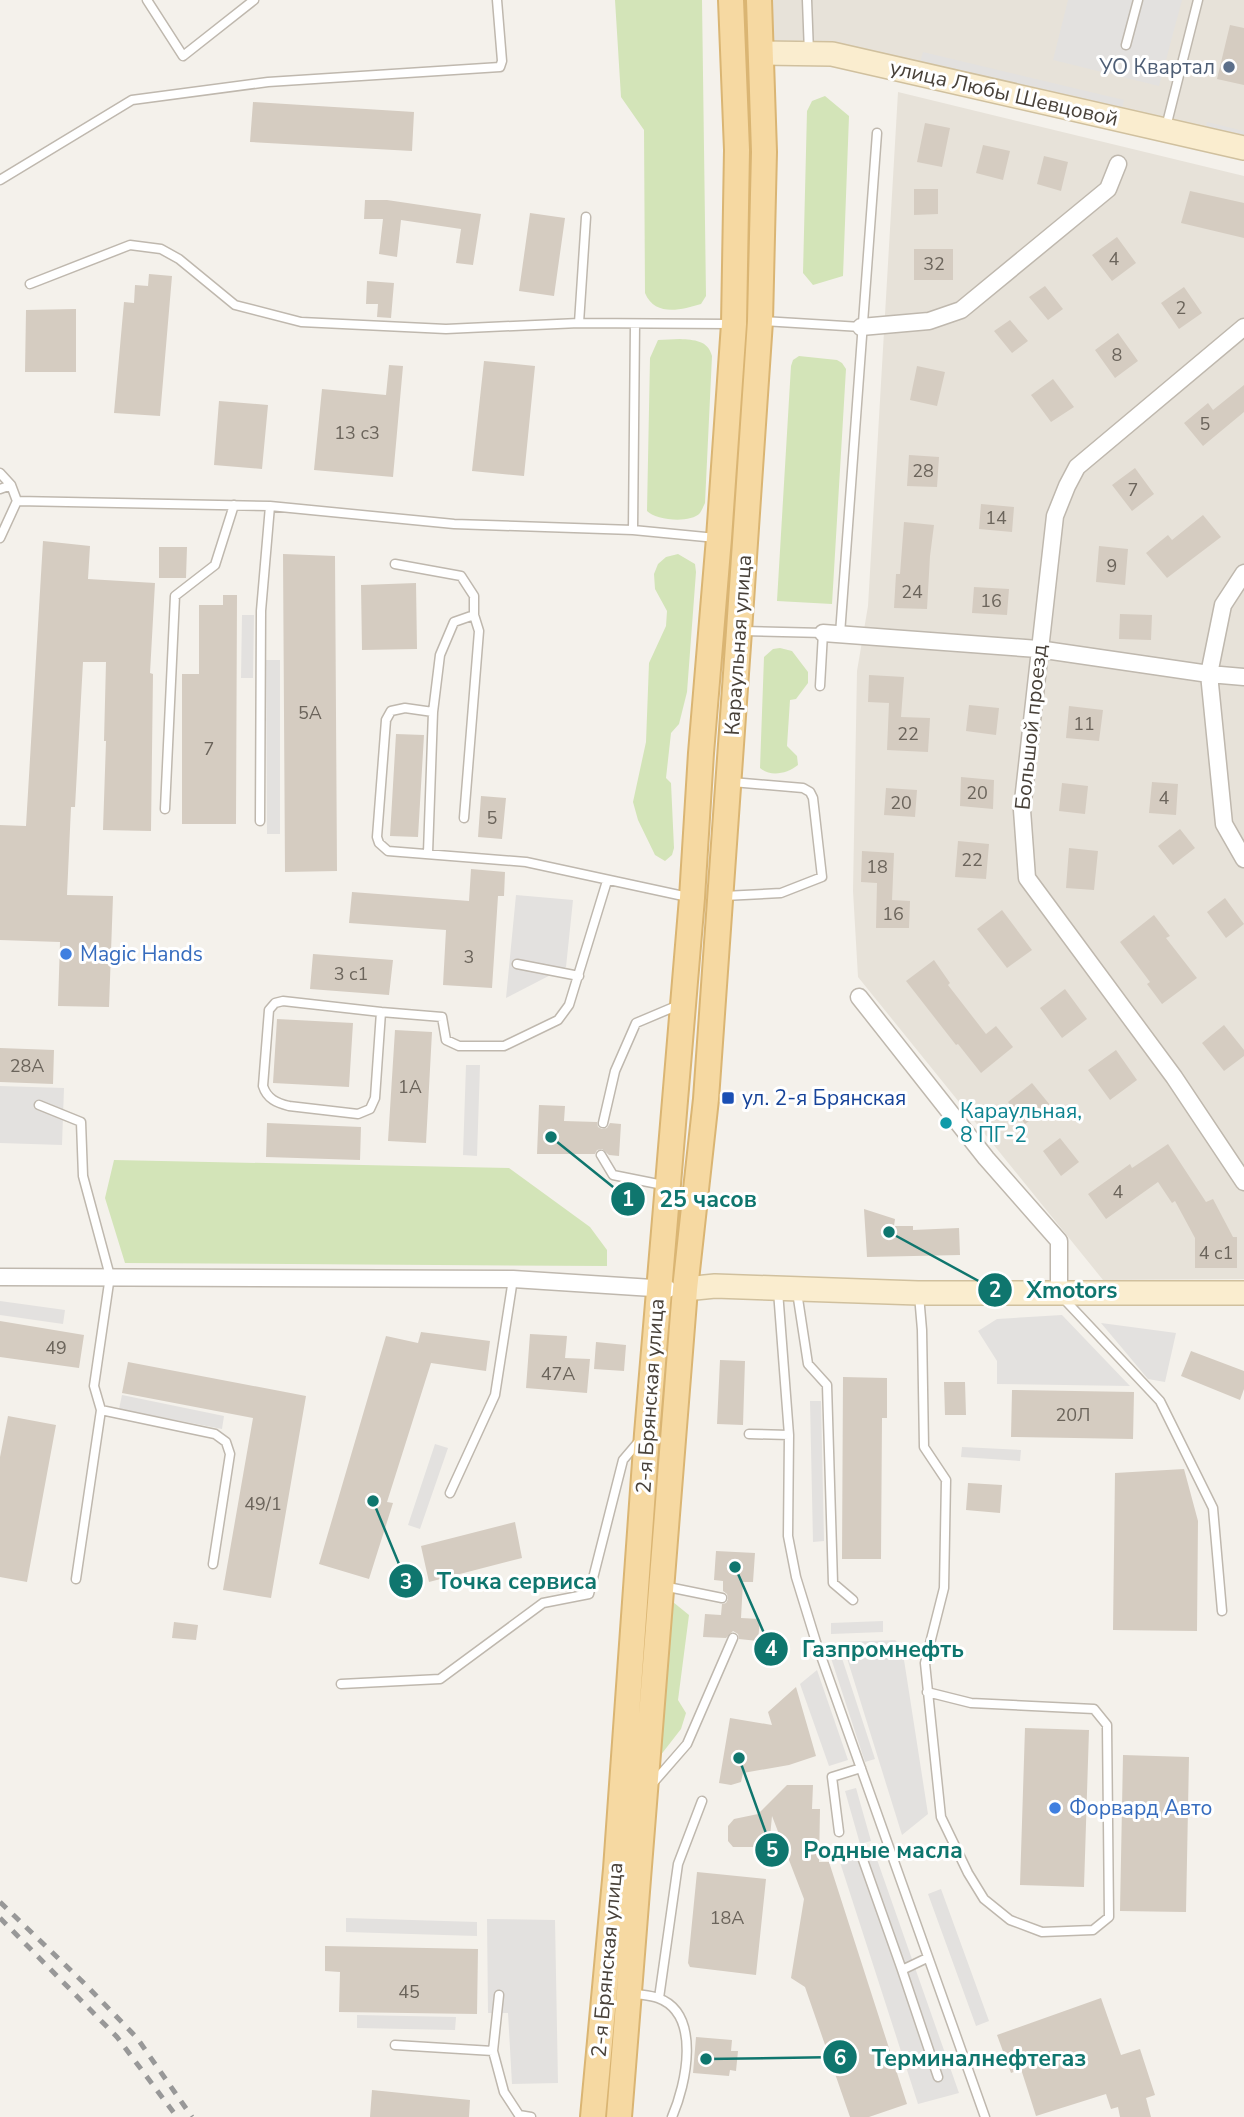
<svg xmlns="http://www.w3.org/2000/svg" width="1244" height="2117" font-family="'Nunito Sans',sans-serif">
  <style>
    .residential { fill: #e7e2d9 }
    .green { fill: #d3e4b8 }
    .parking { fill: #e3e1df }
    .building { fill: #d5ccc1 }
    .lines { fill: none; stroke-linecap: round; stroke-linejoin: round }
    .lane-casing { stroke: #bfb8ae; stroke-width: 11 }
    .street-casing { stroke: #bfb8ae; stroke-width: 19 }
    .secondary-casing { stroke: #d0c09e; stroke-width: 26 }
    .primary-casing { stroke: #dab573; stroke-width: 28 }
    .lane { stroke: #fff; stroke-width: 8 }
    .street { stroke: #fff; stroke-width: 16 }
    .secondary { stroke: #faedcf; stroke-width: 23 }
    .primary { stroke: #f6d9a2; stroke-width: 24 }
    .rail { stroke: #989898; stroke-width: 5; stroke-dasharray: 9 9; stroke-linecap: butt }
    .service-dot { fill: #5c6f8a; stroke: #fff; stroke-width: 2.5 }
    .shop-dot { fill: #3f7fe0; stroke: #fff; stroke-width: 2.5 }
    .transit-dot { fill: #1a4fb4; stroke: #fff; stroke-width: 2.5 }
    .culture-dot { fill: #0f9aa8; stroke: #fff; stroke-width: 2.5 }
    .labels { text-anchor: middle; stroke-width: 6; stroke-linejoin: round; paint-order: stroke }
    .number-label { font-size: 18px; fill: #6b645b }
    .service-label { font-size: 21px; fill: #4e5e75; stroke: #fff; text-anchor: end }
    .street-label { font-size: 21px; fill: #484139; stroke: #fff }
    .shop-label { font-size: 21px; fill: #366cbe; stroke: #fff; text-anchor: start }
    .transit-label { font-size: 21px; fill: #164399; stroke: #fff; text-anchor: start }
    .culture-label { font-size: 21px; fill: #0d838f; stroke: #fff; text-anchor: start }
    .leader { fill: none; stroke: #0f766e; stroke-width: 2.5 }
    .callout-dot { fill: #0f766e; stroke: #fff; stroke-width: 2.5 }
    .mark-label { font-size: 21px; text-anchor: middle; font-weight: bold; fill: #fff }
    .callout-label { font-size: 23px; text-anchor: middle; font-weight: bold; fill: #0f766e; stroke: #fff; stroke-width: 6; stroke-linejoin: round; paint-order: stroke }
  </style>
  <rect width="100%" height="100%" fill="#f4f1eb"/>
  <!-- residential -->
  <path class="residential" d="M759,0H1244V148L871,64L762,53Z
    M898,92L1244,176V1279L1103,1280L858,977L853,891L857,671L868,606Z"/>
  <!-- green -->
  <path class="green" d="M615,0H702L706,296L701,304C681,310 655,317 645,293L644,130L621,97Z
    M825,96L849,116L843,276L813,285L803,273L807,111L812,101Z
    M680,339C694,340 708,340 712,356L705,503C703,507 702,510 700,513C690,524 655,520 647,511L650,358L658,340Z
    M799,356L837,360L842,363L846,369L832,604L777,601L791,366L793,360Z
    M678,554L695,564L696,572L687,692L679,724L671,733L666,778L671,783L674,848L672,855L665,861L655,855L638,820L633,802L646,742L649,663L666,626L667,611L655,589L654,574L658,564L666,557Z
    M780,648L792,651L808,672V683L796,699L790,700L787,746L797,756L798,765C787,774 770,777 760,768L764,657L773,649Z
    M114,1160L509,1168L590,1227L607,1250V1266L125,1263L105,1198Z
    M673,1602L689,1615L678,1700L686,1713L681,1729L660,1756Z"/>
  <!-- parking -->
  <path class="parking" d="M1068,0H1182L1159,86L1053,60Z
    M923,52L1124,100L1122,109L920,62Z
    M1207,122L1244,131V142L1204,133Z
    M242,615H254L253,678H241Z
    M266,660H280V834H267Z
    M516,895L573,900L566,967L506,998Z
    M466,1065H480L477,1156L463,1155Z
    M0,1086L64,1088L62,1145L0,1143Z
    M0,1301L65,1310L63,1324L0,1315Z
    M1062,1315L1130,1386L997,1384V1361L978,1331L997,1319Z
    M1101,1323L1176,1333L1165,1382L1148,1379Z
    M122,1395L224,1416L222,1429L119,1409Z
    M810,1401H821L824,1541L813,1542Z
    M435,1444L448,1448L420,1529L408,1525Z
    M962,1447L1021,1450L1020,1461L961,1457Z
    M883,1621V1632L831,1634V1623Z
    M895,1640L902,1647L928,1814L902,1835L842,1642Z
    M837,1643L875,1759L865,1762L827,1646Z
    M817,1670L848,1760L829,1766L800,1684Z
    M856,1788L871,1841L860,1844L845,1791Z
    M874,1851L959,2093L918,2104L837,1853Z
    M941,1889L989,2021L976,2026L928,1894Z
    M346,1918L477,1922V1936L346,1932Z
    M487,1919L555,1920L558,2083L512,2084L508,2013H488Z
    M357,2015L456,2017L455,2030L357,2028Z"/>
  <!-- building -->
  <path class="building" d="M1230,25L1244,28V85L1217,79Z
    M253,102L414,112L412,151L250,142Z
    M925,123L950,128L942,167L917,162Z
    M983,145L1010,151L1003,180L976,173Z
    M1044,156L1068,162L1061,191L1037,184Z
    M914,189H938V214L914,215Z
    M1190,191L1244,203V238L1181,223Z
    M365,200H387L481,214L473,265L456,263L461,229L401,220L397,257L379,254L383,219H364Z
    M530,213L565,218L554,296L519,291Z
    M1117,237L1136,263L1112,281L1092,255Z
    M914,249H953V280H914Z
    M149,274L172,276L160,416L114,413L124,302L134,303L135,285L148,286Z
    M367,281L394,283L391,318L377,317L378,304H366Z
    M1045,286L1063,309L1048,320L1029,297Z
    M1184,287L1202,313L1179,329L1161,303Z
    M76,309V372H25L26,310Z
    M1010,320L1028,341L1012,353L994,331Z
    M1118,333L1138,361L1115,378L1095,350Z
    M484,361L535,366L524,476L472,471Z
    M389,365L403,366L393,477L314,470L322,389L386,395Z
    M917,366L945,372L937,406L910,400Z
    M1053,379L1074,407L1051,422L1031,395Z
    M1244,385V412L1203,446L1184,423L1208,403L1213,410Z
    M219,401L268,405L262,469L214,465Z
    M909,455L939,457L937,487L907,486Z
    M1135,468L1154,494L1132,511L1112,485Z
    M981,504L1014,507L1012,532L979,529Z
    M1203,515L1221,537L1167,578L1146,553L1168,535L1172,540Z
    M904,522L934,525L930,556L927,609L894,608L896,574H900Z
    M43,541L90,546L88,579L155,583L150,673L153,674L151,831L103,830L106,741H104L106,662H83L75,807H71L67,895L113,896L109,1007L58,1006L60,942L0,940V825L26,826Z
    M1099,546L1128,549L1125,585L1096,582Z
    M159,547H187L186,578H159Z
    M283,554L335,556L337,871L285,872Z
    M416,583L417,649L362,650L361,585Z
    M974,587L1009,589L1007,615L972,613Z
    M223,595H237L236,824H182V674H199V605H223Z
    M1120,614L1152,615L1151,640L1119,639Z
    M869,675L904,677L901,717L930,718L928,752L887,750L889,703L868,702Z
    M969,705L999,708L996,735L966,731Z
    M1069,706L1103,710L1099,741L1066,738Z
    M396,734L424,735L418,837L390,836Z
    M961,777L994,780L993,809L960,806Z
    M1152,782L1178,784L1176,815L1149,813Z
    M1062,783L1088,786L1085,814L1059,811Z
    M886,788L917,790L915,817L884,815Z
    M481,796L506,798L502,839L478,837Z
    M1180,829L1195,848L1173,865L1158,846Z
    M958,841L989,844L986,879L955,877Z
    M1069,848L1098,851L1094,890L1066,888Z
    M862,851L894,853L892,900L910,901L909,928H876L877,883L861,882Z
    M471,869L505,872L504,896H498L492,988L443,985L446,930L349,923L352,892L469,901Z
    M1225,898L1244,924L1226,938L1207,912Z
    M1002,910L1032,950L1007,968L977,929Z
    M1154,915L1170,936L1166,938L1197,978L1162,1004L1147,984L1150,982L1120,942Z
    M313,954L393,960L389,995L310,989Z
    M934,960L950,983L948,985L986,1034L996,1026L1013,1047L981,1073L958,1044L956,1045L906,981Z
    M1065,989L1087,1019L1062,1038L1040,1008Z
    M277,1019L353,1023L349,1087L273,1083Z
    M1224,1025L1244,1050V1056L1224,1071L1202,1043Z
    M395,1030L432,1032L426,1143L388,1141Z
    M0,1048L54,1050L53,1084L0,1082Z
    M1116,1050L1137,1080L1110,1100L1088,1070Z
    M1032,1083L1050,1105L1025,1124L1008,1102Z
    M539,1105L565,1106L564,1121L597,1122L598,1127L602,1129L607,1128L610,1123L621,1124L619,1156L609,1155L602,1149L597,1150L595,1154H537Z
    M267,1123L361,1127L360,1160L266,1157Z
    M1060,1138L1079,1162L1061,1176L1043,1151Z
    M1168,1144L1206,1202L1213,1199L1233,1237H1237V1268H1195V1238L1175,1201L1172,1203L1158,1182L1106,1219L1088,1194L1130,1164L1132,1168Z
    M864,1209L895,1219L894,1226H913V1230L959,1228L960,1255L867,1257Z
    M0,1321L84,1335L79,1368L0,1357Z
    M421,1332L490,1341L486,1371L431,1363L387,1502L393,1503L369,1579L319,1564L386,1336L418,1343Z
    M530,1334L567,1336L565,1358L590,1359L587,1393L526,1388Z
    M596,1342L626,1345L624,1371L594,1369Z
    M1191,1351L1244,1371V1389L1240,1400L1181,1376Z
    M720,1360L745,1361L743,1425L717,1424Z
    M128,1362L306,1396L271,1598L223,1590L253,1418L122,1393Z
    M843,1377L887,1378V1418H882L881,1559H842Z
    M944,1382H965L966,1415H945Z
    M1012,1390L1134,1392L1133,1439L1011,1437Z
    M8,1416L56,1425L27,1582L0,1577V1457Z
    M1184,1469L1198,1521L1197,1631L1113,1630L1115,1473Z
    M968,1483L1002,1485L1000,1513L966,1510Z
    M515,1522L522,1558L429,1582L421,1546Z
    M716,1551L755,1553L753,1582H743L741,1618L760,1619L758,1641L739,1639L738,1634L733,1631L726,1638L703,1637L705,1614L721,1615L722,1604L726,1603L728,1599L727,1594L723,1591V1581L714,1580Z
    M174,1622L198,1625L196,1640L172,1638Z
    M796,1687L816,1756L789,1765L743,1773L741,1782L731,1785L719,1783L730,1718L772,1725L768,1712Z
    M1025,1728L1089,1730L1084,1887L1020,1885Z
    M1123,1755L1189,1757L1186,1912L1120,1911Z
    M787,1785H813L812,1809H820L819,1862H829L907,2104L869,2117H850L805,1987L791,1978L804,1899L772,1816L769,1847H733L728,1841V1826L734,1819L758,1814Z
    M697,1872L766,1879L756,1975L690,1967L688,1963Z
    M325,1946L478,1949L477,2014L339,2012L340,1972L325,1971Z
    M1101,1998L1121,2055L1140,2049L1155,2095L1146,2098L1151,2117H1120L1118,2107L1111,2109L1106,2094L1036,2116L1021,2069L1011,2073L997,2035Z
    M696,2037L732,2040L731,2051H738L736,2071L730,2070L729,2076L693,2073Z
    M372,2090L470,2100L469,2117H370Z"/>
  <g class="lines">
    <!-- lane casing -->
    <g class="lane-casing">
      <path id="lane" d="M147,0L183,56L254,0
        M807,0L809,53
        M1126,45L1138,0
        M1166,127L1198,0
        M0,180L132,100L268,82L500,67L502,61L497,0
        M30,284L130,245L161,249L179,259L235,305L301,322L446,329L579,323L729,324
        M763,321L861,327
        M579,323L586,217
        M0,473L11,485L17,501L270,506L454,524L633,530L716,538
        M0,489L11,485
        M633,530L635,324
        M0,538L17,501
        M395,564L461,576L474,596V615L454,622L440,655L433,712L428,853
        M742,631L824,633
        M837,634H840L877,133
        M820,686L823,633
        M433,712L405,708L391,711L386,720L377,837L379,843L388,851L526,862L688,897
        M165,809L175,596L215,565L234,505
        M464,818L479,631L474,615
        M260,821L261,611L270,506
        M724,896L781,893L822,877L813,798L810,792L803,788L732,782
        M517,964L579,976
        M381,1012L283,1001L275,1003L269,1010L263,1086C267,1099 277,1103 289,1106L358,1114L370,1109L375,1098L381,1012L442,1017L446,1040L459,1046H504L558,1020L569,1005L607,881
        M39,1105L81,1122L83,1176L110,1276L94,1386L101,1410L76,1579
        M603,1123L615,1071L636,1023L681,1004
        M601,1155L613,1175L663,1185
        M778,1291L789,1435L788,1536L796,1577L816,1642L985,2117
        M797,1292L808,1364L827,1385L833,1583L853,1600
        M919,1295L922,1330L924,1447L946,1480L944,1588L925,1663L941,1817L968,1873L984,1899L1010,1920L1042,1932L1093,1930L1109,1917L1107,1725L1094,1709L971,1703L927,1692
        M1063,1298L1160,1401L1213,1508L1222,1611
        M101,1410L215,1434L226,1442L230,1454L213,1564
        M749,1434L789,1435
        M450,1493L495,1395L513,1279
        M663,1586L722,1598
        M341,1684L440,1679L543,1603L589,1594L623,1460L640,1440
        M653,1783L687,1744L733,1638
        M839,1832L832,1777L861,1768
        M862,1857L902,1970L927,1958
        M902,1970L938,2077
        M631,1993C639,1995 650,1995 658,1998C702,2014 686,2085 672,2117
        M659,1998L678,1864L702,1801
        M395,2045L493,2051L504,2092L519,2115L531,2117
        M493,2051L499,1995"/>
    </g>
    <!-- street casing -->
    <g class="street-casing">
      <path id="street" d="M861,327L929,321L961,310L1108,189L1118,164
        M1244,327L1077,467L1067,486L1055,516L1022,810L1027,878L1174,1077L1244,1182
        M1244,573L1223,605L1209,674L1224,824L1244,859
        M823,633L1038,649L1209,674L1244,677
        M859,997L986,1158L1059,1241V1294
        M0,1277L513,1279L668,1289"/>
    </g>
    <!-- secondary casing -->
    <g class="secondary-casing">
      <path id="secondary" d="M762,53L832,54L1244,148
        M685,1289L715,1286L918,1293H1244"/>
    </g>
    <!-- primary casing -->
    <g class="primary-casing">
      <path id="primary" d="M593,2117L616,1869L647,1434L692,898L701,753L719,538L734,324L737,150L731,0
        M619,2117L685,1289L706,1099L739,631L760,321L764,152L759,0"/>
    </g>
    <!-- lane -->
    <use href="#lane" class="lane"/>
    <!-- street -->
    <use href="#street" class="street"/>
    <!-- secondary -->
    <use href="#secondary" class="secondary"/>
    <!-- primary -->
    <use href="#primary" class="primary"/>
    <!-- rail -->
    <path class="rail" d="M0,1902L87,1986L137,2038L192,2117
      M0,1918L117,2037L177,2117"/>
  </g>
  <!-- markers -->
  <circle class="service-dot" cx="1229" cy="67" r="7"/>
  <g class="shop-dot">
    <circle cx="66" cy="954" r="7"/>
    <circle cx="1055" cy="1808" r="7"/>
  </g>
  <rect class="transit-dot" x="721" y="1091" width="14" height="14" rx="3.5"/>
  <circle class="culture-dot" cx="946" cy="1123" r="7"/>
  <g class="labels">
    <!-- number labels -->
    <g class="number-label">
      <text x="1114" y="265">4</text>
      <text x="934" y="270">32</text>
      <text x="1181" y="314">2</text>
      <text x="1117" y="361">8</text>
      <text x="1205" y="430">5</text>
      <text x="357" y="439">13 с3</text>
      <text x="923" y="477">28</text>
      <text x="1133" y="496">7</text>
      <text x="996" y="524">14</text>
      <text x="1112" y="572">9</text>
      <text x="912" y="598">24</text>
      <text x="991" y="607">16</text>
      <text x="310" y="719">5А</text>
      <text x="1084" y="730">11</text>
      <text x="908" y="740">22</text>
      <text x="209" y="755">7</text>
      <text x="977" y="799">20</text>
      <text x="1164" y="804">4</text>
      <text x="901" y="809">20</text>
      <text x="492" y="824">5</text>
      <text x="972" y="866">22</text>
      <text x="877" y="873">18</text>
      <text x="893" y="920">16</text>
      <text x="469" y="963">3</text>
      <text x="351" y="980">3 с1</text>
      <text x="27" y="1072">28А</text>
      <text x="410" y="1093">1А</text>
      <text x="1118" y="1198">4</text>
      <text x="1216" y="1259">4 с1</text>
      <text x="56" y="1354">49</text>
      <text x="558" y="1380">47А</text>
      <text x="1073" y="1421">20Л</text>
      <text x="263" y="1510">49/1</text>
      <text x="727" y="1924">18А</text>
      <text x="409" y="1998">45</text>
    </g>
    <!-- service labels -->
    <g class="service-label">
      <text x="1215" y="74">УО Квартал</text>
    </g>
    <!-- street labels -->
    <g class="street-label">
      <text transform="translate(1004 93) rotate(13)" y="7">улица Любы Шевцовой</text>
      <text transform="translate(738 645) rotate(-86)" y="7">Караульная улица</text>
      <text transform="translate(1031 727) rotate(-84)" y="7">Большой проезд</text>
      <text transform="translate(650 1396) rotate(-86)" y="7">2-я Брянская улица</text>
      <text transform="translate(607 1960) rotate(-85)" y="7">2-я Брянская улица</text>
    </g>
    <!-- shop labels -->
    <g class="shop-label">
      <text x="80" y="961">Magic Hands</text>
      <text x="1069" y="1815">Форвард Авто</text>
    </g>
    <!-- transit labels -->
    <g class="transit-label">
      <text x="742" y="1105">ул. 2-я Брянская</text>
    </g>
    <!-- culture labels -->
    <g class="culture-label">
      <text x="960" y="1118">Караульная,<tspan x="960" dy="24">8 ПГ-2</tspan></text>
    </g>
  </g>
  <!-- callouts -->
  <path class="leader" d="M551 1137L628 1199M889 1232L995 1290M373 1501L406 1581M735 1567L771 1649M739 1758L772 1850M706 2059L840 2057"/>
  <g class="callout-dot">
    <circle cx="551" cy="1137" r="7"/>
    <circle cx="889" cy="1232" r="7"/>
    <circle cx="373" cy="1501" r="7"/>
    <circle cx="735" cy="1567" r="7"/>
    <circle cx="739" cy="1758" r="7"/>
    <circle cx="706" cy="2059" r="7"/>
    <circle cx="628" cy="1199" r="18"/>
    <circle cx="995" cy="1290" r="18"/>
    <circle cx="406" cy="1581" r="18"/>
    <circle cx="771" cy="1649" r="18"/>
    <circle cx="772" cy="1850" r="18"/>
    <circle cx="840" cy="2057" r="18"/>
  </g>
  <g class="mark-label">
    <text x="628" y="1206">1</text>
    <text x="995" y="1297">2</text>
    <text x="406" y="1589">3</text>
    <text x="771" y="1656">4</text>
    <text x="772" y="1857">5</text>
    <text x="840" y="2065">6</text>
  </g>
  <g class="callout-label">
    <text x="708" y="1207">25 часов</text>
    <text x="1072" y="1298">Xmotors</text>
    <text x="517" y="1589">Точка сервиса</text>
    <text x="883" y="1657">Газпромнефть</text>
    <text x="883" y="1858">Родные масла</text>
    <text x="979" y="2066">Терминалнефтегаз</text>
  </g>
</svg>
